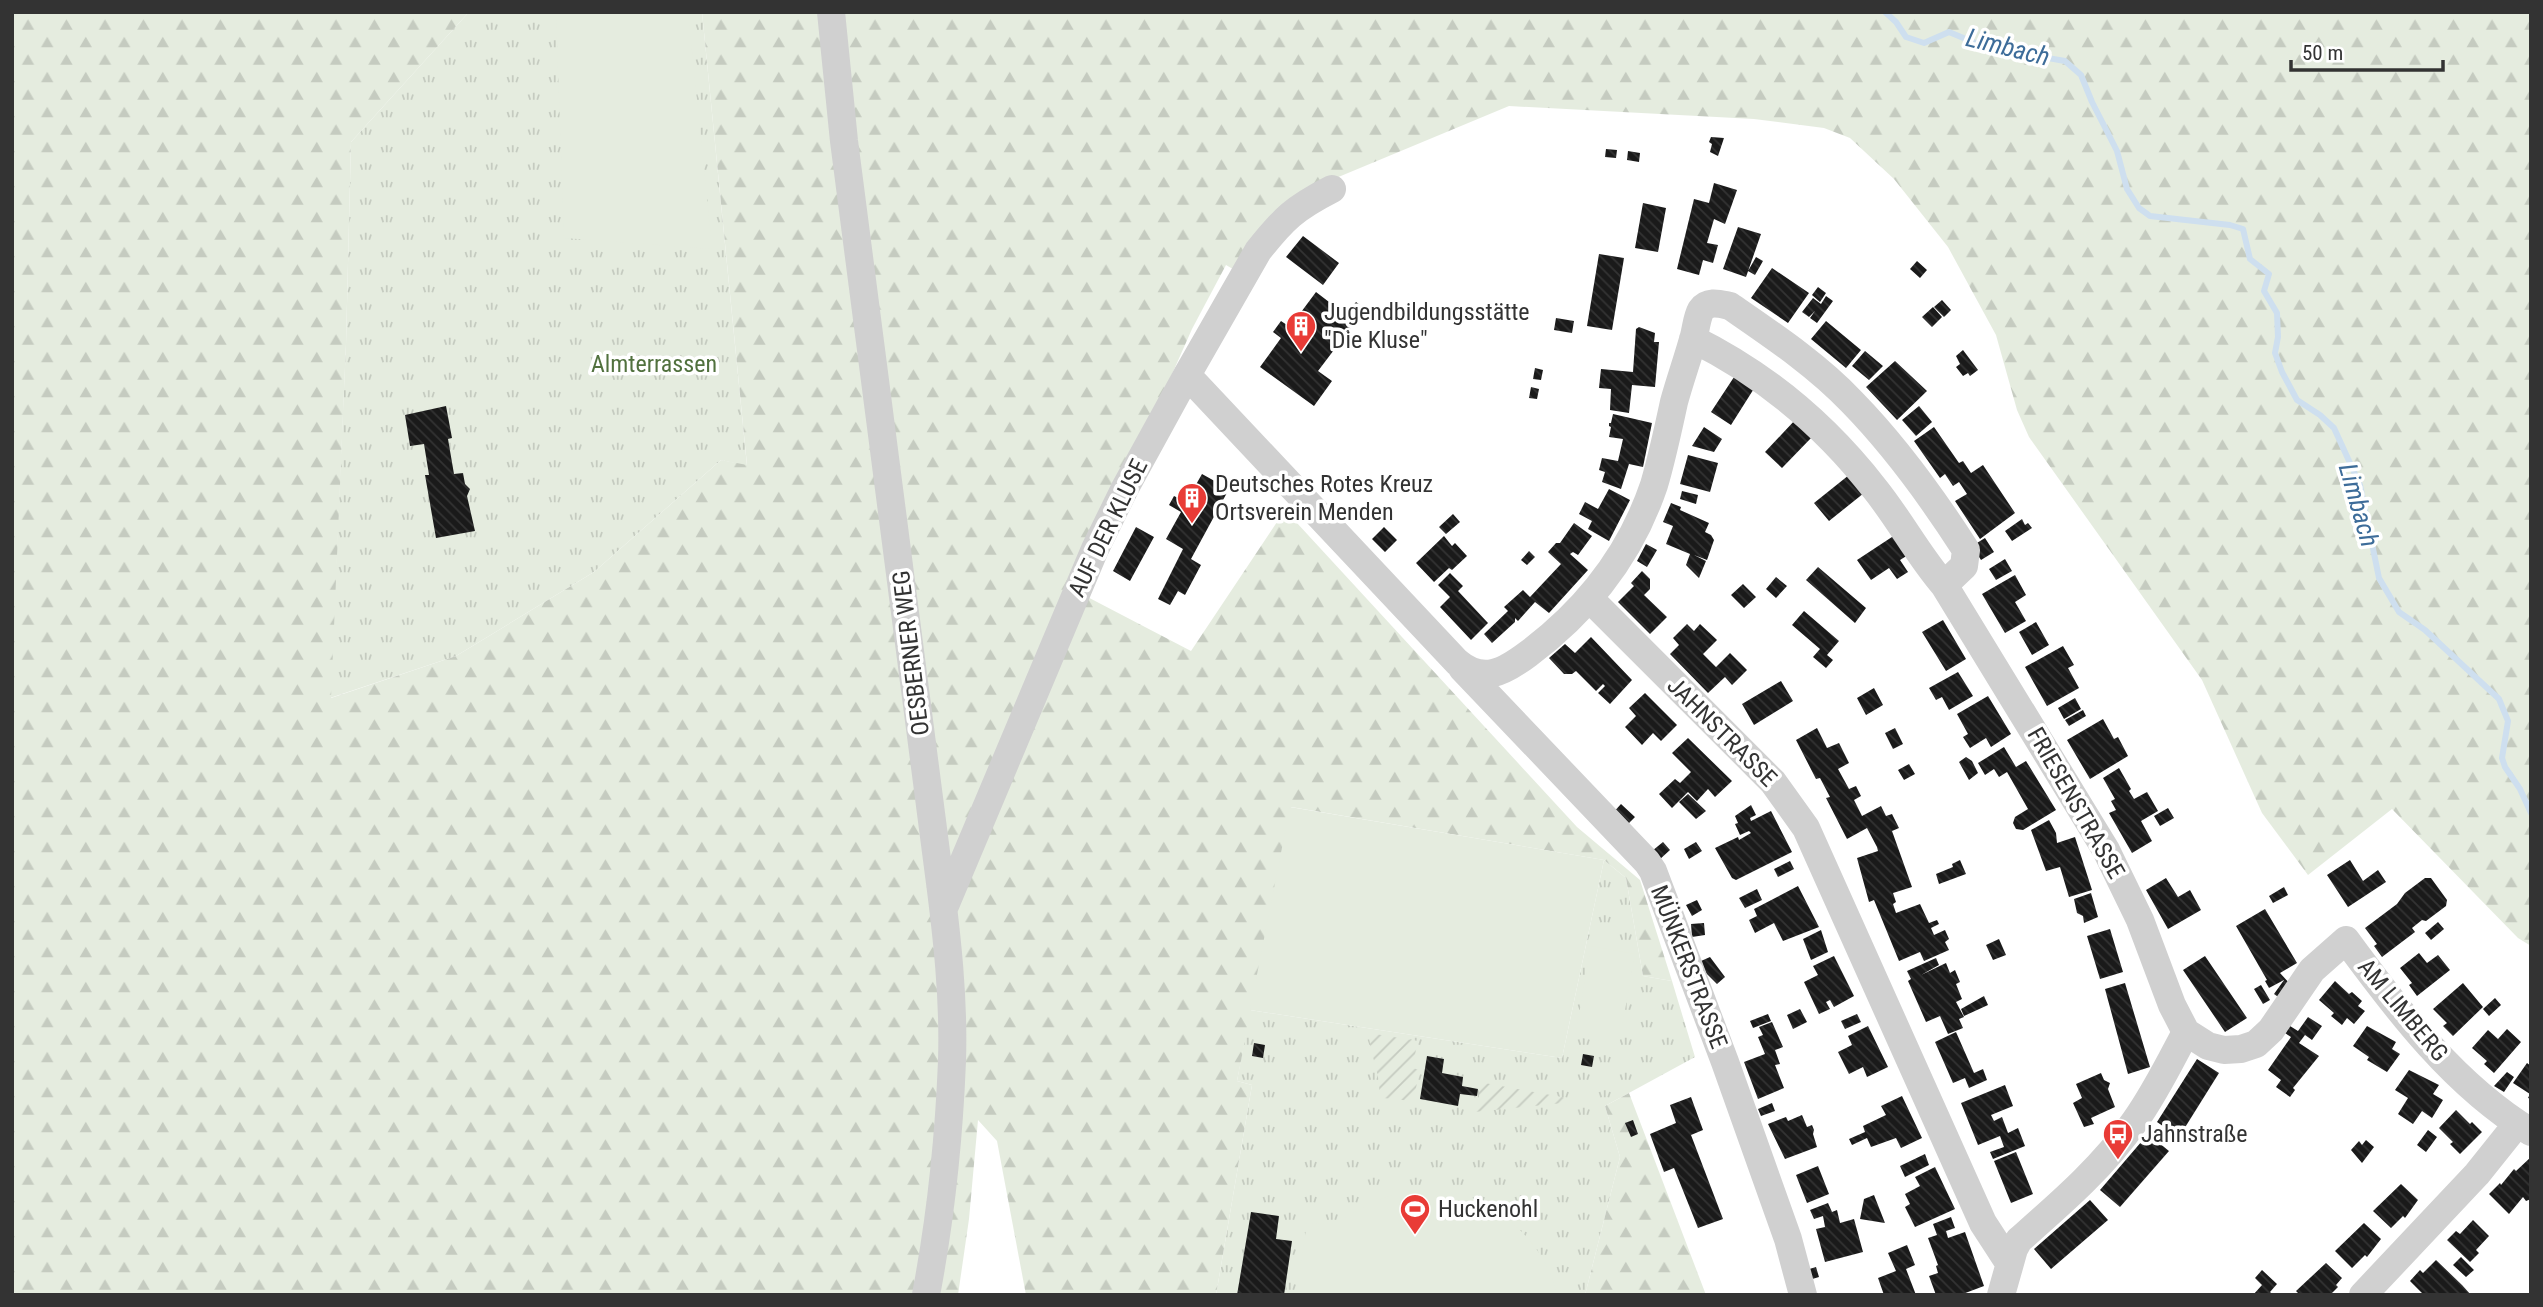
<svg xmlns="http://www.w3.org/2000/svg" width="2543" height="1307" font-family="'Roboto Condensed',sans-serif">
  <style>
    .grass { fill: url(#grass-tufts) }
    .forest { fill: url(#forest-firs) }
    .garden { fill: url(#garden-furrows) }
    .pitch { fill: #e5ecdf }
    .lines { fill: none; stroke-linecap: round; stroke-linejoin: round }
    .stream { stroke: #cedfef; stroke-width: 6 }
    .building { fill: url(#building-back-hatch) }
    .minor { stroke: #d0d0d0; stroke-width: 28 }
    .labels { text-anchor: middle; stroke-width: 7; stroke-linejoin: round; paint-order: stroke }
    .poi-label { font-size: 24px; fill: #333; stroke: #fff; text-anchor: start }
    .park-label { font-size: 24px; fill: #51713e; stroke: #fff }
    .street-label { font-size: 24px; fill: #333; stroke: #fff }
    .water-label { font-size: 26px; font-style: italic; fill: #3d6c99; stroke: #fff }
  </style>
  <defs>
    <pattern id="grass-tufts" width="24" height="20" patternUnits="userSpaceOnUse" patternTransform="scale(1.75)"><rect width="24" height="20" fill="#e5ecdf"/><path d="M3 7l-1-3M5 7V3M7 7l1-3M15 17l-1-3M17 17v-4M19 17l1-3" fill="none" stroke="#c5cbc0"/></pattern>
    <pattern id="forest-firs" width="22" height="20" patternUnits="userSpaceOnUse" patternTransform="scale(1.75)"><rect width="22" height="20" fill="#e5ecdf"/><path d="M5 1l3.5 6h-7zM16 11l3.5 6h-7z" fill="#c5cbc0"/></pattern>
    <pattern id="garden-furrows" width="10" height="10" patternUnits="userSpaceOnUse" patternTransform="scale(1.75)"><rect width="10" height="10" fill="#e5ecdf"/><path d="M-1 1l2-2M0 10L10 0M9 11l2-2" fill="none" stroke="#c5cbc0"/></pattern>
    <pattern id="building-back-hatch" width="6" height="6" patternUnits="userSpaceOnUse" patternTransform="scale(1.75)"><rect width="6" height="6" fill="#1a1a1a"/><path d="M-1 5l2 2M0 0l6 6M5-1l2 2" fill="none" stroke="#333"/></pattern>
  </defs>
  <rect width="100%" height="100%" fill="#fff"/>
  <!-- grass -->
  <path class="grass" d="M469,12H702L747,466L721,460L594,572L456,656L330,698L346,344L351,142Z
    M1604,860L1626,878L1643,976L1672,981L1695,1057L1605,1106L1620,1157L1585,1295H1216L1252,1085L1237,1081L1250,1010L1562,1058Z"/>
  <!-- forest -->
  <path class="forest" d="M12,12H469L351,142L346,344L331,698L456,656L594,572L721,460L747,465L702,12H2531V946L2518,938L2392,809L2308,875L2262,813L2202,680L2029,437L2017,410L1996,335L1948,247L1894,179L1850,138L1824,128L1754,119L1509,106L1312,188L1238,272L1226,265L1192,329L1076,591L1191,651L1285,510L1577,827L1640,880L1672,981L1643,976L1626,878L1604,860L1291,807L1237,1081L1252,1085L1216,1295H1026L997,1141L978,1120L969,1219L958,1295H12Z
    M1629,1093L1706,1295H1585L1620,1157L1605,1106Z"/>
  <!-- garden -->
  <path class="garden" d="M1369,1033L1418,1041L1412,1068L1420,1070L1413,1101L1383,1098L1379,1093C1381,1073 1369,1054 1369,1033Z
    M1479,1082L1562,1097L1573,1102L1474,1112L1476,1100L1479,1099Z"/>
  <!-- pitch -->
  <path class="pitch" d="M556,12H688L712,249L564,238Z
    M1290,807L1604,860L1562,1058L1250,1010Z
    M1591,946L1635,954L1619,1044L1575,1037Z
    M1427,1190C1437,1192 1449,1192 1459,1194C1506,1207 1547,1248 1557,1295H1296L1307,1223L1334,1224L1375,1201L1398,1193Z"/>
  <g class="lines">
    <!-- stream -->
    <path class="stream" d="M1885,12L1896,22L1906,37L1924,43L1949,32L1985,47L2065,61L2081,75L2092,102L2117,151L2127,189L2139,208L2150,216L2230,225L2243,229L2250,259L2269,274L2264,291L2277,313L2278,337L2275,353L2282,372L2297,400L2320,415L2334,428L2360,485L2379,578L2399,612L2425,630L2499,699L2508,721L2502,758L2505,767L2520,789L2531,813"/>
  </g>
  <!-- building -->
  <path class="building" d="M1711,137L1724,138L1718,156L1710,152L1712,144L1709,142Z
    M1606,149L1617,150L1616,158L1605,157Z
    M1628,151L1640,153L1639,162L1627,160Z
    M1714,183L1737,190L1725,224L1714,219L1707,243L1718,245L1713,263L1703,260L1699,275L1677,269L1694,199L1709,203Z
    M1643,203L1666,208L1658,252L1635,248Z
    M1738,227L1761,234L1746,277L1723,269Z
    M1303,236L1339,263L1323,285L1286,257Z
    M1599,254L1624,258L1612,330L1587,326Z
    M1756,257L1763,261L1755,275L1748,271Z
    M1917,261L1927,270L1920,278L1910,269Z
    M1772,268L1809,293L1788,323L1751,298Z
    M1818,287L1826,293L1820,302L1812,295Z
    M1316,292L1346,315L1356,302L1365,309L1318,371L1332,381L1314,406L1260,367L1281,338L1273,332L1281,321L1290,327Z
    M1826,296L1833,301L1817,323L1810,318L1815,311L1809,317L1802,312L1813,298L1821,304Z
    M1942,300L1951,310L1944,317L1934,307Z
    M1933,307L1942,317L1932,327L1922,317Z
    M1556,318L1574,321L1572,333L1554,330Z
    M1826,321L1861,350L1846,368L1811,339Z
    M1639,327L1655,333L1654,342H1659L1655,387L1632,385L1629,413L1610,410L1611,389L1599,388L1601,369L1633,372L1636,329Z
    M1963,350L1978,370L1970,376L1968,373L1963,376L1956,367L1960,364L1956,356Z
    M1865,351L1883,366L1869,380L1852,366Z
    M1895,361L1927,391L1897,420L1866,387Z
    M1535,368L1543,370L1541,380L1533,379Z
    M1736,374L1755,387L1731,425L1711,412Z
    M1531,387L1539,389L1537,399L1529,398Z
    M446,406L452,438L448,439L454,474L463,473L465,484L470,489L467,496L475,531L436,538L425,475H429L424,444L410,446L405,415Z
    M1919,406L1932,422L1916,436L1902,420Z
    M1613,414L1652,423L1643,467L1629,464L1621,489L1602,482L1605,472L1599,470L1602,458L1618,461L1623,439L1609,437L1611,427L1609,426V423H1611Z
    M1796,419L1813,436L1782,468L1765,452Z
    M1704,427L1722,439L1714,452L1692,446Z
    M1934,427L1959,463L1963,461L1971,473L1983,465L2015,513L1980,539L1955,501L1967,494L1959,482L1953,486L1945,474L1940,478L1914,441Z
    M1688,455L1718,463L1710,492L1680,484Z
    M1202,474L1229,489L1191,559L1201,565L1185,595L1178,591L1170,605L1158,599L1183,549L1166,539L1181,512L1169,505L1174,496L1182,500L1185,495H1190Z
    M1849,475L1864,493L1829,521L1814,503Z
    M1609,489L1630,500L1609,541L1588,529L1592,521L1579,514L1585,502L1598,509Z
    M1682,491L1698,495L1696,504L1680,499Z
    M1671,503L1681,507L1680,510L1709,523L1705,532L1711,535L1714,540L1707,560L1694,555L1706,561L1699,578L1686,565L1690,554L1666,544L1673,526L1663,522Z
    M1453,514L1460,522L1446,534L1439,527Z
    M2022,519L2025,525L2028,523L2032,528L2012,541L2005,531Z
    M1574,523L1592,536L1578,555L1573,552L1570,554L1588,570L1549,613L1535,602L1518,621L1515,618V622L1492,643L1484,634L1508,611L1504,607L1523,590L1530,597L1561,564L1548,552L1556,543H1560Z
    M1136,527L1154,537L1130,581L1113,571Z
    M1384,527L1397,540L1385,552L1372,539Z
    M1895,535L1908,555L1900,560L1908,572L1897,579L1889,568L1871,580L1857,560Z
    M1444,536L1452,546L1455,543L1467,556L1452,570L1449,568L1434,582L1416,563Z
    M1985,538L1994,552L1981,560L1972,546Z
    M1646,544L1657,550L1647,567L1637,561Z
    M1529,551L1535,557L1527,565L1521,560Z
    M2005,559L2012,571L1996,580L1989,569Z
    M1818,567L1866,608L1855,623L1806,580Z
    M1642,571L1650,579V589L1644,595L1667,617L1650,634L1618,602L1634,586L1631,583Z
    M1450,573L1463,586L1458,591L1488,623L1471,640L1440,607L1450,597L1438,585Z
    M2015,575L2026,595L2015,602L2026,621L2005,633L1982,594Z
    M1776,577L1787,586L1776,598L1766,589Z
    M1743,584L1756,597L1744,608L1731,595Z
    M1804,611L1839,641L1827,655L1833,660L1826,668L1813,657L1820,649L1792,625Z
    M1943,620L1966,659L1946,671L1922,632Z
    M2036,622L2049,645L2032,655L2019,632Z
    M1687,624L1694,631L1700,624L1717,640L1703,654L1716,667L1730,653L1747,670L1732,685L1725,677L1708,693L1670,654L1679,645L1673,638Z
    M1591,637L1632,680L1610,704L1598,693L1605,686L1603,684L1596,691L1576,671L1572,674H1564L1549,658L1565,644L1575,653Z
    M2063,646L2074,665L2068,668L2079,688L2047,706L2025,667Z
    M1958,672L1973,696L1949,710L1942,697L1936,700L1929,688Z
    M1781,681L1793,701L1754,725L1742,704Z
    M1874,688L1883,705L1866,715L1857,698Z
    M1645,693L1677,725L1661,741L1653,733L1642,745L1625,727L1636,716L1629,708Z
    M1988,696L2011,734L1991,747L1986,738L1970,748L1963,737L1968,734L1957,714Z
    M2075,698L2081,709L2064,719L2058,708Z
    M2083,710L2086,716L2069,726L2065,720Z
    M2103,719L2114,739L2118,737L2128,756L2090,779L2067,740Z
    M1817,728L1827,748L1839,743L1849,763L1838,769L1849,789L1856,786L1861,796L1854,800L1862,816L1881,806L1886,816L1892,814L1899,828L1892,831L1912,887L1893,893L1896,902L1893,904L1896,913L1920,904L1929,923L1937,920L1939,924L1931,928L1934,935L1945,930L1949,939L1945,942L1949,950L1924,961L1920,952L1899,961L1874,900L1869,902L1857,858L1878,851L1877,847L1867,828L1847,839L1826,798L1830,797L1820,778L1816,779L1796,740Z
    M1895,728L1903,744L1893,749L1885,733Z
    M1688,738L1732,781L1715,797L1708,789L1697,801L1688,792L1672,808L1659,794L1675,779L1680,783L1691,772L1672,753Z
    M2004,747L2016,767L2026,761L2056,810L2023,830L2016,829L2013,823L2015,817L2028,809L2007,772L1999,777L1994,769L1985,775L1978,763Z
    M1966,757L1972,761L1978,773L1969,780L1959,762Z
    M1909,764L1915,774L1904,780L1898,770Z
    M2119,768L2131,789L2129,791L2134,799L2147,792L2158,811L2141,821L2152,841L2132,853L2109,813L2116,810L2111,801L2115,799L2103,778Z
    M1688,794L1706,811L1696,819L1679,802Z
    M1621,804L1635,817L1624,828L1611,815Z
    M1751,805L1756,815L1750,818L1751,821L1771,811L1792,852L1736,880L1732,878L1715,848L1738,837L1739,840L1751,833L1749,831L1740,835L1735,824L1738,823L1735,816Z
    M2168,808L2174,818L2160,826L2154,816Z
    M2049,820L2056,833L2057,843L2075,837L2092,890L2069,897L2060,867L2046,871L2031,830Z
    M1663,842L1670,850L1659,860L1652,851Z
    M1696,842L1702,851L1689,859L1684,849Z
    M1960,860L1966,874L1939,884L1936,874L1953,867L1952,864Z
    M2350,860L2363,881L2378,870L2386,882L2348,907L2327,875Z
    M1790,861L1794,869L1778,877L1774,869Z
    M2166,878L2178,897L2190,890L2201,910L2168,929L2146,890Z
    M2425,878H2431L2447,900L2446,906L2426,921L2422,920L2412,928L2415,932L2382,957L2374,946L2377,944L2365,928L2397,904L2405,893Z
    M1798,886L1819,927L1783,941L1774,923L1755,933L1749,920L1757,916L1754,909Z
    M2284,887L2288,895L2273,903L2269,896Z
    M1757,889L1762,900L1745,908L1739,898Z
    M2091,893L2098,917L2084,923L2083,916L2077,913L2074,899Z
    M1697,900L1702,910L1692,916L1686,905Z
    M2265,909L2297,963L2280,973L2291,985L2281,999L2274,994L2284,980L2269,988L2265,981L2267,980L2236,926Z
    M2438,922L2444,929L2431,940L2425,933Z
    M1704,923L1705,935L1692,937L1691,924Z
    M2110,929L2123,972L2100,979L2087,936Z
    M1821,930L1828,952L1811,960L1803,939Z
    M1999,939L2006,955L1993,960L1986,945Z
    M2419,953L2427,963L2438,955L2450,970L2417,996L2409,985L2412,983L2400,968Z
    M1834,956L1854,996L1834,1007L1830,1000L1826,1002L1830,1009L1819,1014L1804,982L1818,975L1813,966Z
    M2205,956L2247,1018L2225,1032L2183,970Z
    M1710,957L1725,977L1717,984L1706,973L1701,961Z
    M1936,958L1939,965L1921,975L1946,963L1950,973L1955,970L1960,982L1956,984L1962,999L1956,1002L1964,1017L1959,1019L1963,1028L1948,1034L1940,1016L1926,1022L1908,981L1911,979L1907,971Z
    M2335,981L2349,994L2352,992L2362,1001L2358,1006L2365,1011L2354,1024L2347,1018L2342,1025L2331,1016L2334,1013L2319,1000Z
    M2125,983L2150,1067L2128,1074L2105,989Z
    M2463,983L2483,1007L2453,1036L2443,1026L2447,1023L2433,1009Z
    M2261,985L2270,1000L2263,1004L2254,989Z
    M1984,996L1988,1005L1964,1016L1961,1009Z
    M2495,998L2501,1005L2489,1016L2483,1009Z
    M1800,1009L1807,1022L1793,1029L1787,1015Z
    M1768,1014L1771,1021L1753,1028L1750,1021Z
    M1857,1014L1861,1022L1845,1029L1841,1021Z
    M2308,1017L2322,1026L2312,1040L2305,1035L2299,1043L2319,1056L2293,1088L2295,1090L2290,1097L2276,1087L2281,1080L2268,1070L2291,1037L2285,1033L2290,1026L2298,1031Z
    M1772,1022L1783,1047L1775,1050L1780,1064L1775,1065L1784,1088L1758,1099L1744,1062L1765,1054L1758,1037L1763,1035L1759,1027Z
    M1868,1026L1888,1067L1867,1077L1863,1067L1849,1074L1838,1052L1852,1045L1848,1036Z
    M2367,1026L2396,1042L2392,1049L2400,1054L2387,1072L2367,1060L2369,1057L2353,1046Z
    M2507,1029L2521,1042L2494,1073L2484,1064L2487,1061L2472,1048L2488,1030L2498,1039Z
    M1956,1032L1974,1073L1983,1069L1987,1080L1969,1088L1965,1078L1953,1083L1935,1042Z
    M1254,1043L1265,1045L1263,1058L1252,1056Z
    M1583,1054L1594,1056L1592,1067L1581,1065Z
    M1427,1056L1444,1059L1442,1073L1463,1077L1462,1086L1478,1089L1477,1096L1460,1094L1458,1106L1420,1099Z
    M2197,1059L2219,1073L2179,1137L2157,1122Z
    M2527,1063L2531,1066V1099L2528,1098L2530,1094L2513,1083Z
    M2409,1070L2439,1085L2433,1094L2443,1100L2432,1118L2422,1111L2413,1124L2398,1114L2408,1098L2395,1090Z
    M2507,1072L2514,1077L2504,1092L2494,1086Z
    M2101,1073L2104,1080L2110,1083L2108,1089L2115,1107L2091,1118L2094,1124L2084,1127L2073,1103L2082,1098L2076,1084Z
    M2005,1085L2013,1106L1991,1115L1994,1121L2002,1117L2008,1133L2018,1128L2025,1146L1993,1159L1990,1152L2004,1147L2000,1136L1978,1145L1961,1103Z
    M1902,1096L1922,1138L1901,1148L1896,1138L1871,1147L1867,1138L1852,1145L1849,1139L1865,1132L1863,1126L1886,1115L1881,1106Z
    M1691,1097L1703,1130L1691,1135L1723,1219L1698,1228L1674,1168L1664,1172L1650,1134L1676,1123L1670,1105Z
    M1772,1103L1775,1111L1761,1116L1758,1109Z
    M2456,1110L2470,1124L2472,1122L2482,1132L2460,1154L2450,1144L2453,1142L2439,1128Z
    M1802,1115L1807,1127L1812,1125L1814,1130L1813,1134L1817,1147L1785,1159L1768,1124L1786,1117L1788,1121Z
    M1633,1120L1638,1134L1631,1137L1625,1123Z
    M2428,1130L2437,1137L2426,1152L2417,1145Z
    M2148,1134L2169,1151L2120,1207L2100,1190Z
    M2366,1140L2374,1147L2362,1163L2351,1150L2359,1141L2362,1145Z
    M2016,1152L2033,1194L2011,1203L1994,1161Z
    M1925,1154L1929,1165L1905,1177L1900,1166Z
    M2531,1157V1199L2526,1201L2523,1197L2509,1214L2489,1194L2500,1183L2501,1185L2514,1169L2516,1171Z
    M1818,1166L1829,1194L1807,1203L1796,1175Z
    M1935,1167L1955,1209L1915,1227L1905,1207L1910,1204L1905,1194L1920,1186L1915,1177Z
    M2401,1184L2418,1200L2405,1218L2403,1216L2391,1228L2373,1211Z
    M1874,1195L1885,1223L1860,1219L1864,1199Z
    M2090,1200L2108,1220L2051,1269L2034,1249Z
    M1828,1203L1832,1212L1837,1210L1840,1223L1854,1219L1863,1252L1825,1262L1816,1229L1825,1227L1823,1216L1814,1219L1810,1210Z
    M1251,1212L1279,1216L1276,1239L1292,1241L1284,1295H1237Z
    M1951,1217L1955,1228L1946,1231L1948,1238L1965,1232L1984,1286L1960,1295H1936L1929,1276L1938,1273L1936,1266L1938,1265L1928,1238L1937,1235L1933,1224Z
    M2473,1220L2489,1236L2476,1250L2479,1253L2470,1262L2447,1240L2456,1231L2460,1234Z
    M2364,1223L2381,1239L2367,1257L2365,1255L2352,1268L2335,1251Z
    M1907,1245L1915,1265L1906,1269L1916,1295H1884L1878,1278L1896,1271L1888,1253Z
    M2461,1257L2474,1270L2466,1277L2453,1265Z
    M2436,1260L2462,1285L2471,1295H2424L2410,1281L2420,1270L2423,1273Z
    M2326,1263L2342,1278L2336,1285L2338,1287L2330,1295H2300L2296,1291Z
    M1816,1267L1819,1277L1809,1280L1806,1270Z
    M2262,1270L2277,1284L2270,1292L2273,1295H2253L2262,1285L2255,1278Z"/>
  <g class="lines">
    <!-- minor -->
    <path class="minor" d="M831,12L844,141L939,875C947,936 954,999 952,1061C949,1137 940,1221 926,1295
      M1693,339C1764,374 1826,426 1875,489C1900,520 1918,555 1944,585L2106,850L2140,920L2172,1005L2186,1032L2208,1046L2224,1050L2241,1049L2256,1044L2271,1030L2312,970L2346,940C2398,1011 2455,1086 2531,1132
      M1187,375L1457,662C1483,684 1504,672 1528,654C1587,610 1630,556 1654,485C1662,458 1668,430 1674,402C1680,380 1688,358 1694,336C1696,328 1697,317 1701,310C1708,300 1720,304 1730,306C1772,335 1817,365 1852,402C1896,447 1932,497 1966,550L1964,566L1944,585
      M1590,599L1773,782L1806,828L1983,1223L2009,1263
      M1462,668L1647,862L1653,871L1725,1062L1788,1239L1803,1295
      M944,908L1095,549L1125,488L1187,375L1258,251C1284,218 1295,208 1332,189
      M2001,1295L2014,1249L2019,1240C2061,1203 2103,1167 2135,1121C2155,1093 2170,1062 2186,1032
      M2363,1295L2477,1174L2517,1124"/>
  </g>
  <!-- icons -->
  <defs>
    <g id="building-pin" transform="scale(1.575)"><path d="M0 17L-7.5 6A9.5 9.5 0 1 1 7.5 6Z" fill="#e93b36" stroke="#fff"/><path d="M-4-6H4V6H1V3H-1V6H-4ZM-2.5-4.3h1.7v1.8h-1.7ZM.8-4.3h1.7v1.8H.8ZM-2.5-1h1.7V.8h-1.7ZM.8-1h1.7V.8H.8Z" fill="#fff"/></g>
    <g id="bus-pin" transform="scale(1.575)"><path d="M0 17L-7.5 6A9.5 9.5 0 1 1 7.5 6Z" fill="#e93b36" stroke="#fff"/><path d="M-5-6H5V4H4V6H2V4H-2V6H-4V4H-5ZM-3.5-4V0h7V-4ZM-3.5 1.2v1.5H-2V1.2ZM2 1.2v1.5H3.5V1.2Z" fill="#fff"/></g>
    <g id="stadium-pin" transform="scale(1.575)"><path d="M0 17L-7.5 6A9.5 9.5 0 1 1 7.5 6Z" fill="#e93b36" stroke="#fff"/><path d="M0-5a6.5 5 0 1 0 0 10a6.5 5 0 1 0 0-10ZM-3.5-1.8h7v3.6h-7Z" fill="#fff"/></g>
  </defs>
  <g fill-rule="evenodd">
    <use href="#building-pin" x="1301" y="326"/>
    <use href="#building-pin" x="1192" y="498"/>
    <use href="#bus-pin" x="2118" y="1134"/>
    <use href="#stadium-pin" x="1415" y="1209"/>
  </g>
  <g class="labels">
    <!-- poi labels -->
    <g class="poi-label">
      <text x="1324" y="320">Jugendbildungsstätte<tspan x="1324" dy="28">"Die Kluse"</tspan></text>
      <text x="1215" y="492">Deutsches Rotes Kreuz<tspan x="1215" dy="28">Ortsverein Menden</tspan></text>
      <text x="2141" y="1142">Jahnstraße</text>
      <text x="1438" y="1217">Huckenohl</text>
    </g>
    <!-- park labels -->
    <g class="park-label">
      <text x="654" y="372">Almterrassen</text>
    </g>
    <!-- street labels -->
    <g class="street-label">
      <text transform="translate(1108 528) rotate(-64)" y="8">AUF DER KLUSE</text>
      <text transform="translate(911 653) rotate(-97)" y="8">OESBERNER WEG</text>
      <text transform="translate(1722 732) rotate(45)" y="8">JAHNSTRASSE</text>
      <text transform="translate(2076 803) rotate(60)" y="8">FRIESENSTRASSE</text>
      <text transform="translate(1689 967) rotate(69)" y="8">MÜNKERSTRASSE</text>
      <text transform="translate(2403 1010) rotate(50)" y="8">AM LIMBERG</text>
    </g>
    <!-- water labels -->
    <g class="water-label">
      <text transform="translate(2008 47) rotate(14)" y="9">Limbach</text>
      <text transform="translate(2359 505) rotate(74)" y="9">Limbach</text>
    </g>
  </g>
  <!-- border -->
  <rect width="2543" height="1307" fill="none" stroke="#333333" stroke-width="28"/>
  <!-- scale -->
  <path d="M2291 60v10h152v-10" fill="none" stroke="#333333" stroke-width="3.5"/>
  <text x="2302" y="60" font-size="21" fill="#333333" stroke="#ffffff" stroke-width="5" paint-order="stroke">50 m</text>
</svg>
